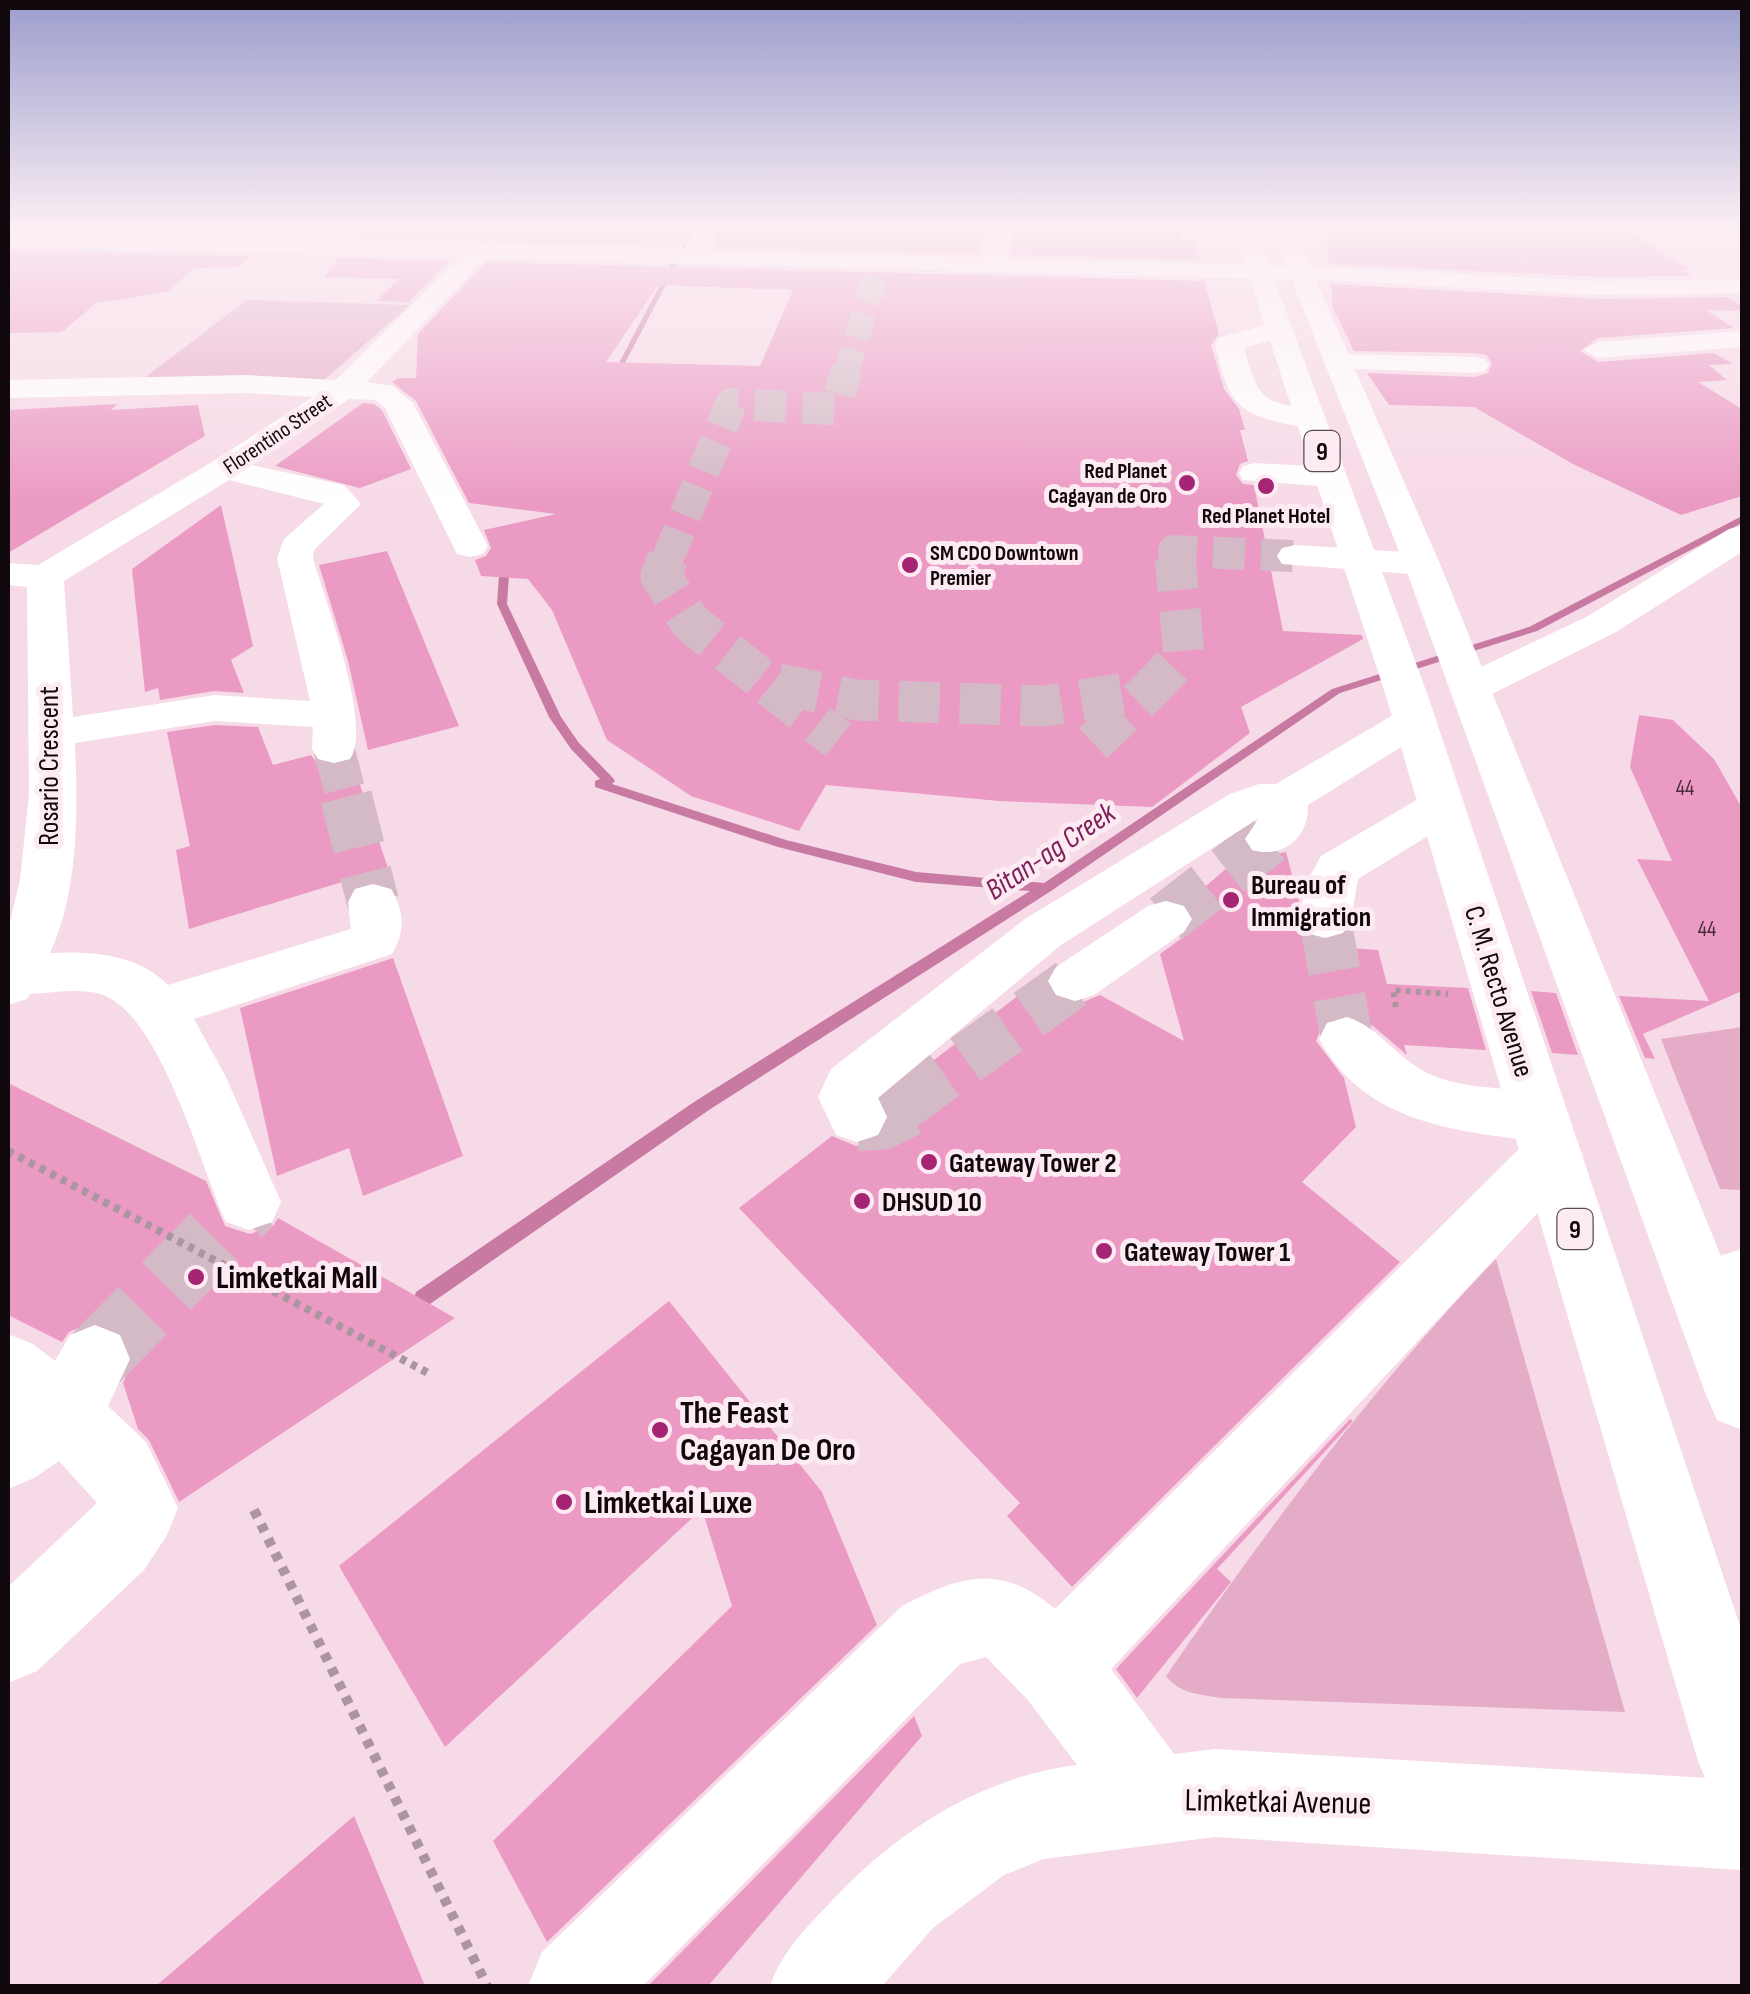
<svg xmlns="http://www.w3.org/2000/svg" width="1750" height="1994" font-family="'Sofia Sans Condensed',sans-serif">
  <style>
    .green { fill: #e5acc8 }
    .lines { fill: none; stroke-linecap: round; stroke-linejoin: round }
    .stream { fill: #c87aa2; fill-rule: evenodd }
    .building { fill: #eb9ac3; fill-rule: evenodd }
    .minor-tunnel-far4 { stroke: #d4bac6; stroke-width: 25; stroke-dasharray: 25 12; stroke-linecap: butt }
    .minor-tunnel-far3 { stroke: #d4bac6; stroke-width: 32; stroke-dasharray: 32 16; stroke-linecap: butt }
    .minor-tunnel-far2 { stroke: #d4bac6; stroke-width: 41; stroke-dasharray: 41 20; stroke-linecap: butt }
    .minor-tunnel-far1 { stroke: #d4bac6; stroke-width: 52; stroke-dasharray: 52 26; stroke-linecap: butt }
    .minor-tunnel { stroke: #d4bac6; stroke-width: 68; stroke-dasharray: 68 34; stroke-linecap: butt }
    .path-far2 { stroke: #ab959f; stroke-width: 6; stroke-dasharray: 5 5; stroke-linecap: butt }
    .path-far1 { stroke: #ab959f; stroke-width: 8; stroke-dasharray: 6 6; stroke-linecap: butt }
    .path { stroke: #ab959f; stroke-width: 10; stroke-dasharray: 8 8; stroke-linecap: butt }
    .minor { fill: #fff; fill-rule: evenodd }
    .major { fill: #fff; fill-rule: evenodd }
    .highway { fill: #fff; fill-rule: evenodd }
    .poi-dot { fill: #a52473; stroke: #fdebf3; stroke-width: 4 }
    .labels { text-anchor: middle; stroke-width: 10; stroke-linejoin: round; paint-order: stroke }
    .far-street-label { font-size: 22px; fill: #11080d; stroke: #fdebf3 }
    .far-poi-label { font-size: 22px; font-weight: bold; fill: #11080d; stroke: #fdebf3; text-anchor: end }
    .number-label { font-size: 22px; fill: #482c3a }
    .shield { fill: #fdebf3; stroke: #584c52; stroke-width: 2.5 }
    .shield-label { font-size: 25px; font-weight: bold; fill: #11080d }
    .street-label { font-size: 28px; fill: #11080d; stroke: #fdebf3 }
    .poi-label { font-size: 28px; font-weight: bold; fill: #11080d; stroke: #fdebf3; text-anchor: start }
    .water-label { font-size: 30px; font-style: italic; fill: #7e2158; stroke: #fdebf3 }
    .near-poi-label { font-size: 32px; font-weight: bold; fill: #11080d; stroke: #fdebf3; text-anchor: start }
    .near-street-label { font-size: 32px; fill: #11080d; stroke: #fdebf3 }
  </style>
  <rect width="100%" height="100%" fill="#f7dae7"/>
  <!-- green -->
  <path class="green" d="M247,300L410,305L310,392L139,382Z
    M1742,1027V1190L1720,1189L1661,1039Z
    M1496,1259L1625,1712L1221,1698C1199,1694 1180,1694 1166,1676C1267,1530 1373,1386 1496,1259Z"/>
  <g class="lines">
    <!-- stream -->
    <path class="stream" d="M694,225H700L686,248H682Z
      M676,258L679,260L616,380L609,382L673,260Z
      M1742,516V523L1537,631L1340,693L1051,891L709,1110L430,1304L423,1307L416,1304L414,1298L416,1292L697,1100L1030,891L916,882L778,847L595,787V781L600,779L571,749L549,717L497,604L499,576L508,561L517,563L509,576L507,604L561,717L579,743L613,778L615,781L612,784L786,840L916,872L1044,883L1332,689L1529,627Z"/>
  </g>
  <!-- building -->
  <path class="building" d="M8,225H291L278,235L8,228Z
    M424,225H691L682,246L355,237L359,232L416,233Z
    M720,225H984L980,254L713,247Z
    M1014,225H1121L1179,231L1181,240H1193L1199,260L1011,255Z
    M1326,225H1619L1689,269H1681L1692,276L1600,277L1329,264Z
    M8,250L252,256L238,267L195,268L167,292L96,303L62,332L8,333Z
    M338,258L450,261L409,302L376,301L399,279L324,277Z
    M486,262L1204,281L1219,334L1211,345L1216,362L1224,389L1239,409L1245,430H1240L1248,461L1240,464L1236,475L1243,484L1254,485L1283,631L1362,635L1363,639L1241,707L1250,733L1152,807L999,801L826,785L799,831L691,796L607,740L552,610L528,579L481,576L475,560L486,556L491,548L484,530L556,514L469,503L416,401L392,382L398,378H416L418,334ZM658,285L793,290L760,366L606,362Z
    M1331,284L1600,299L1727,297L1742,306V311L1706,310L1734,328L1598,338L1580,351L1598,362L1714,353L1733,364L1709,365L1727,380L1698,382L1742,409V496L1681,515L1573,464L1474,407L1389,405L1367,373L1475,377L1488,373L1492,363L1486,355L1475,353L1354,351L1333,308Z
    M363,403L374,404L382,410L411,469L360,488L275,466Z
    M117,404L111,410L198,405L205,436L8,553V410Z
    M221,505L253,646L231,660L244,693L214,691L160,700L158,688L145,692L132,569Z
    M387,551L459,726L368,750L348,661L319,565Z
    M1639,715L1673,720L1714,759L1742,808V991L1643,1034L1655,1059L1645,1058L1619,996L1709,1001L1637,859L1672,861L1630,767Z
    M215,725L258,727L273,765L311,755L317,763L333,767L352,761L388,868L189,929L176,850L190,846L167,732Z
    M1248,850L1264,856L1286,852L1299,901L1296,922L1310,945L1378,950L1387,984L1468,988L1486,1050L1404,1045L1407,1055L1373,1026L1348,1014L1324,1021L1316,1041L1344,1078L1356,1127L1302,1182L1400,1262L1072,1587L1007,1516L1020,1503L739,1208L832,1136L856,1146L879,1139L890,1119L883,1099L1049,972L1045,983L1055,999L1076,1005L1100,995L1184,1041L1160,954L1186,935L1195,921L1186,903Z
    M393,958L463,1156L363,1196L349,1148L277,1176L240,1008Z
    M1531,991L1556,993L1578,1055L1552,1053Z
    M8,1083L206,1181L225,1226L250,1234L273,1226L278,1218L455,1318L179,1502L149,1440L138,1429L123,1383L133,1358L123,1334L94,1322L69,1332L62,1342L8,1315Z
    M669,1301L822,1492L877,1625L547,1942L493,1841L732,1606L702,1509L445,1747L339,1566Z
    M1350,1419L1353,1421L1217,1569L1231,1582L1137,1698L1116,1669Z
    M914,1716L922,1736L708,1986H648Z
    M354,1816L425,1986H156Z"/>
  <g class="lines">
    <!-- minor-tunnel-far4 -->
    <path class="minor-tunnel-far4" d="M846,373L875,276"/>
    <!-- minor-tunnel-far3 -->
    <path class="minor-tunnel-far3" d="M667,560L731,404L835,409L847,370
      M1175,560L1174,551L1295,556"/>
    <!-- minor-tunnel-far2 -->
    <path class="minor-tunnel-far2" d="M668,558L661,576L690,622L764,681L857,700L1045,706L1151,689L1184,654L1175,558
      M770,686L838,740
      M1093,743L1151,689
      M334,749L347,799"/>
    <!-- minor-tunnel-far1 -->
    <path class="minor-tunnel-far1" d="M346,797L373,902
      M1166,919L1269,839
      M1325,920L1347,1039
      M902,1105L1075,981"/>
    <!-- minor-tunnel -->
    <path class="minor-tunnel" d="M857,1117L880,1116L906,1103
      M95,1359L249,1202"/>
    <!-- path-far2 -->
    <path class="path-far2" d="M1396,1007L1393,990L1448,994"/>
    <!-- path-far1 -->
    <path class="path-far1" d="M8,1151L430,1374"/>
    <!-- path -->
    <path class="path" d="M254,1510L487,1986"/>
    <!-- minor -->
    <path class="minor" d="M303,225H327L302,251H286L282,246Z
      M695,225H717L705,257L693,264L681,257Z
      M988,225H1010L1006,265L994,272L982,265Z
      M479,244L487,246L491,251L487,256L367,382L393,386L413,403L488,546L483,554L470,557L457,554L385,408L375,400L349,399L252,465L344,485L361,504L314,550L313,558C325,600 373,725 350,759L334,763L318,759L312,749L313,727L215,721L75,743C78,811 79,890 50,953C91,951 138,954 168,985L351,929L348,902L355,889L373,884L391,889C405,912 405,932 392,954L194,1019L226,1077L281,1202L272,1222L249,1230L226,1222C201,1168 160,1011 100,994C79,988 52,993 30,994L27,999L8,1005V930L20,880L29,794L27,587L8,585V563L38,565L212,462L313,397L247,393L8,398V380L247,375L336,380L471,246ZM229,480L324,504L284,539L277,558L310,701L215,695L73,717L64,581Z
      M1301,266L1600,281L1742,279V293L1600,295L1292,278L1289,273Z
      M1279,321L1292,329L1288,335L1244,348C1261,409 1265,399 1322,413L1326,419L1322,425C1308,429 1296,426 1282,423C1230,412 1227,392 1215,344L1219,338Z
      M1742,331V347L1598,358L1584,350L1598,342Z
      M1337,354L1475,357L1485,359L1489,365L1485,371L1475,373L1327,368L1323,362L1327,356Z
      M1255,463L1331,467L1343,470L1347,477L1343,484L1331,487L1243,480L1239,473L1243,466Z
      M1742,526V552L1616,632L1486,697L1471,701L1456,697L1450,688L1456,679L1588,616L1729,529Z
      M1295,545L1422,553L1435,556L1440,564L1435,572L1422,575L1282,564L1277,556L1282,548Z
      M1415,707L1430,711L1437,720L1430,729L1308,805C1309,838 1283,859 1252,850L1245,839L1259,818L1061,945L878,1098L887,1117L878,1135L857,1142L836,1135L818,1097L831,1069L1025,919L1230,794L1259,784H1276L1400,711Z
      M1442,791L1459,795L1465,806L1459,817L1358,879L1351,920L1343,933L1325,938L1307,933L1299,920L1306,883L1321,856L1425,795Z
      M1166,901L1184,906L1192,919L1184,932L1094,995L1075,1001L1056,995L1048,981L1056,967L1148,906Z
      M1347,1017C1382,1028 1401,1065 1437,1077C1476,1092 1520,1085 1560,1099L1569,1116L1561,1133L1574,1138L1583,1156L1574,1174L1111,1669L1174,1754L1215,1749L1742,1780V1870L1215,1837L1044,1859L1004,1875L933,1928L882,1986H770C782,1953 802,1932 827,1906C892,1835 978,1777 1077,1765L1027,1699L986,1657L960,1664L643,1986H528L542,1952L902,1606C960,1576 1000,1562 1055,1609L1528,1140C1447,1131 1361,1118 1319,1039L1327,1023Z
      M1742,1249V1311L1702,1322L1678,1313L1668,1291L1678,1269Z
      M95,1325L120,1335L130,1359L108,1406L146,1442L178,1508L167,1535L144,1570L37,1671L8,1683V1587L97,1503L59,1461L34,1478L8,1489V1334L33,1344L55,1361L70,1335Z"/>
    <!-- major -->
    <path class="major" d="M8,232L1301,266L1313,273L1301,280L8,246Z"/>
    <!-- highway -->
    <path class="highway" d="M1232,225H1254L1428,696L1742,1632V1805L1711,1792L1698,1761L1386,696Z
      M1270,225H1292L1440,564L1742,1308V1430L1717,1420L1706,1395L1404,564Z"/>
  </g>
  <!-- sky -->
  <linearGradient id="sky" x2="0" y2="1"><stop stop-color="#9b9dcc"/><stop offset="0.45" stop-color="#fbeef4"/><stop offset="1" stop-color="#fbeef4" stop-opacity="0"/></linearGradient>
  <rect width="1750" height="504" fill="url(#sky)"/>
  <!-- markers -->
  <g class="poi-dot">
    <circle cx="1187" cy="483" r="10"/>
    <circle cx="1266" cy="486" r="10"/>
    <circle cx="910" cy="565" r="10"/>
    <circle cx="1231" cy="900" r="10"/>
    <circle cx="929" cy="1162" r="10"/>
    <circle cx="862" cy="1201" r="10"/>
    <circle cx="1104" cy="1251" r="10"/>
    <circle cx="196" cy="1277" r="10"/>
    <circle cx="660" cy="1430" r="10"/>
    <circle cx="564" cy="1502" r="10"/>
  </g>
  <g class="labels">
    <!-- far-street labels -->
    <g class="far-street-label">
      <text transform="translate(277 433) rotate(-34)" y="8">Florentino Street</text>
    </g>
    <!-- far-poi labels -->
    <g class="far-poi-label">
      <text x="1167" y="478">Red Planet<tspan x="1167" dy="25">Cagayan de Oro</tspan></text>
      <text x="1266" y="523" text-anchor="middle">Red Planet Hotel</text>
      <text x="930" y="560" text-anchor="start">SM CDO Downtown<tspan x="930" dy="25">Premier</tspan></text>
    </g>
    <!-- number labels -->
    <g class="number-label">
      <text x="1685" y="795">44</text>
      <text x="1707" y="936">44</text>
    </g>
    <!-- shield labels -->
    <g class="shield">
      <rect x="1304.5" y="431" width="35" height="40" rx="8"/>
      <rect x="1557.5" y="1209" width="35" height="40" rx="8"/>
    </g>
    <g class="shield-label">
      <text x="1322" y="460">9</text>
      <text x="1575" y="1238">9</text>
    </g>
    <!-- street labels -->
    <g class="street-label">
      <text transform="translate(48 766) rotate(-90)" y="10">Rosario Crescent</text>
      <text transform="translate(1500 991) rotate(73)" y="10">C. M. Recto Avenue</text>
    </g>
    <!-- poi labels -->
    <g class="poi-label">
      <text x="1251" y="894">Bureau of<tspan x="1251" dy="32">Immigration</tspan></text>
      <text x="949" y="1172">Gateway Tower 2</text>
      <text x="882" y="1211">DHSUD 10</text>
      <text x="1124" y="1261">Gateway Tower 1</text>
    </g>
    <!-- water labels -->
    <g class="water-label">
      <text transform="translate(1050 851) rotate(-34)" y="10">Bitan-ag Creek</text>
    </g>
    <!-- near-poi labels -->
    <g class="near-poi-label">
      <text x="216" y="1288">Limketkai Mall</text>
      <text x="680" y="1423">The Feast<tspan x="680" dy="37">Cagayan De Oro</tspan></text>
      <text x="584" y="1513">Limketkai Luxe</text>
    </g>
    <!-- near-street labels -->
    <g class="near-street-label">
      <text transform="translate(1278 1801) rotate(1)" y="11">Limketkai Avenue</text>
    </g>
  </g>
  <!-- border -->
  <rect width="1750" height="1994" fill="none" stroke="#11080d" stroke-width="20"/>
</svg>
